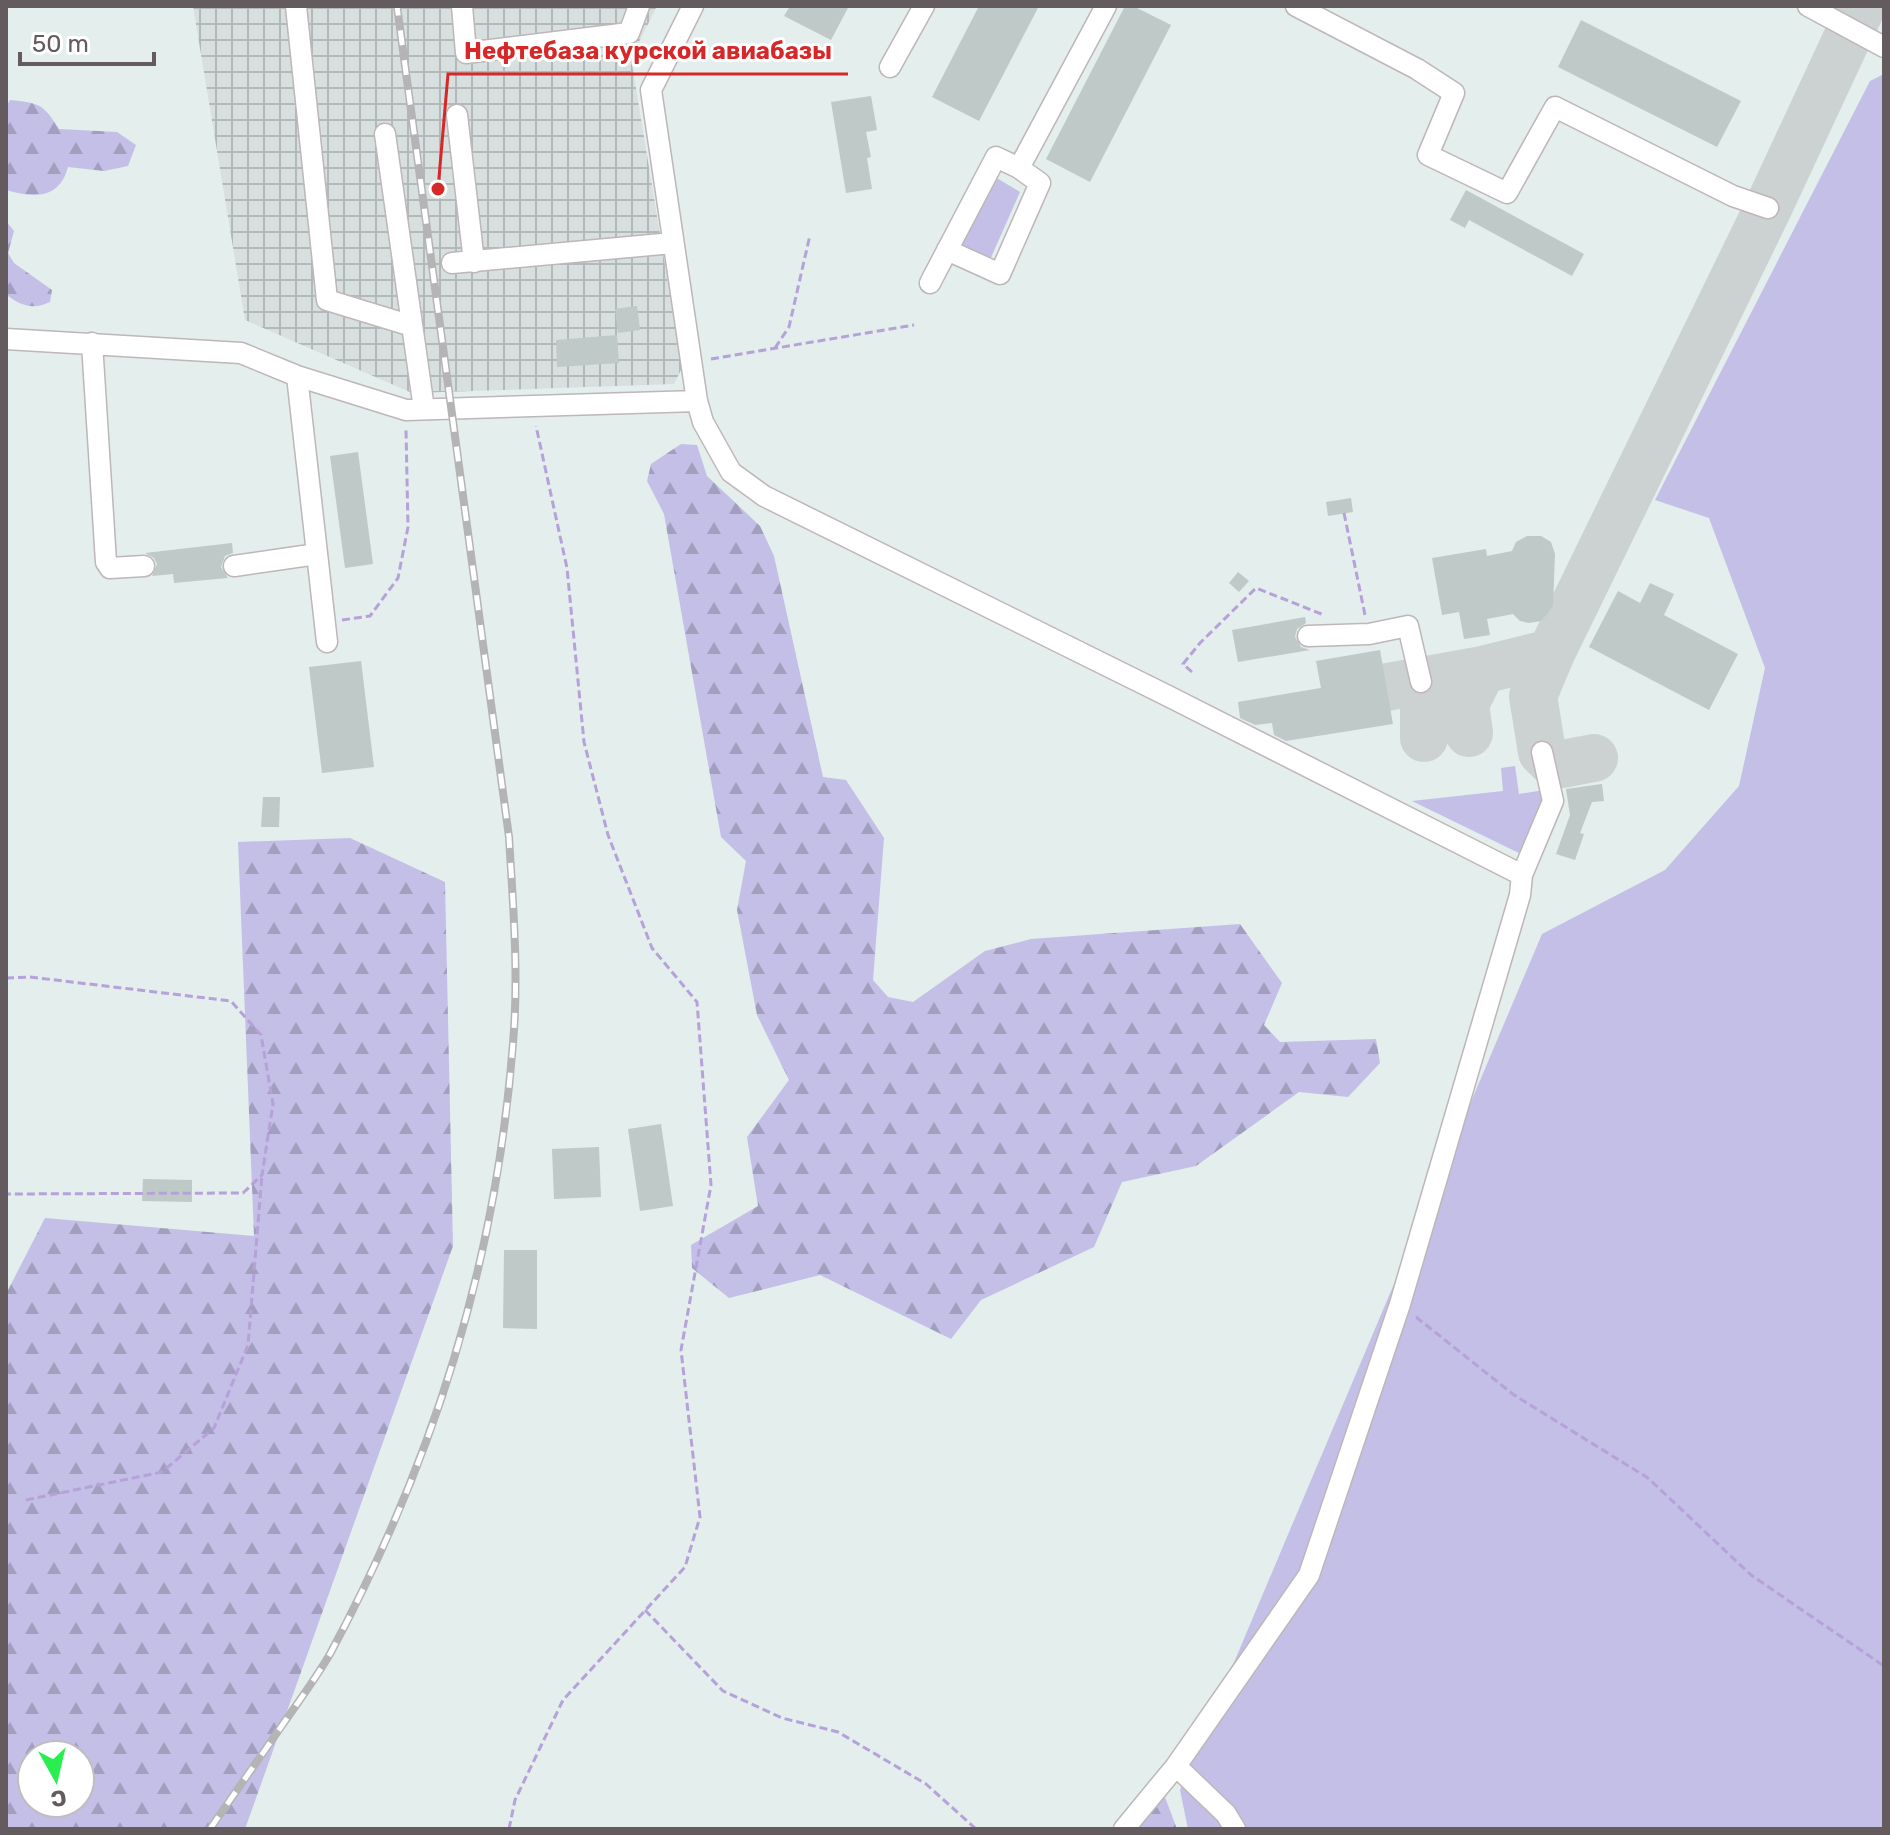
<svg xmlns="http://www.w3.org/2000/svg" width="1890" height="1835" font-family="Rubik,sans-serif">
  <style>
    .industrial { fill: url(#industrial-grid) }
    .grass { fill: #c3bfe7 }
    .forest { fill: url(#forest-firs); fill-rule: evenodd }
    .lines { fill: none; stroke-linecap: round; stroke-linejoin: round }
    .taxiway { stroke: #ccd1d1; stroke-width: 48 }
    .building { fill: #bfc9c7 }
    .minor-casing { stroke: #beb6b8; stroke-width: 23 }
    .path { stroke: #b6a1d9; stroke-width: 3; stroke-dasharray: 8 4; stroke-linecap: butt }
    .minor { stroke: #fff; stroke-width: 20 }
    .rail-casing { stroke: #b5b4b5; stroke-width: 8 }
    .rail { stroke: #fff; stroke-width: 5; stroke-dasharray: 15; stroke-linecap: butt }
    .leader { fill: none; stroke: #d62828; stroke-width: 3 }
    .callout-dot { fill: #d62828; stroke: #fff; stroke-width: 3 }
    .callout-label { font-size: 24px; text-anchor: middle; font-weight: bold; fill: #d62828; stroke: #fff; stroke-width: 6; stroke-linejoin: round; paint-order: stroke }
  </style>
  <defs>
    <pattern id="industrial-grid" width="8" height="8" patternUnits="userSpaceOnUse" patternTransform="scale(2)"><rect width="8" height="8" fill="#d8dfdf"/><path d="M0 4h8M4 0v8" fill="none" stroke="#b3b8b8"/></pattern>
    <pattern id="forest-firs" width="22" height="20" patternUnits="userSpaceOnUse" patternTransform="scale(2)"><rect width="22" height="20" fill="#c3bfe7"/><path d="M5 1l3.5 6h-7zM16 11l3.5 6h-7z" fill="#a29ebe"/></pattern>
  </defs>
  <rect width="100%" height="100%" fill="#e3eeed"/>
  <!-- industrial -->
  <path class="industrial" d="M193,6H657L631,58L682,368L674,384L412,393L245,320Z"/>
  <!-- grass -->
  <path class="grass" d="M1884,74V1829H1188L1180,1790L1542,934L1665,870L1739,786L1765,668L1709,518L1655,500L1870,81Z
    M995,177L1020,192L989,262L957,247Z
    M1515,766L1519,794L1550,789L1533,860L1412,801L1503,791L1501,768Z"/>
  <!-- forest -->
  <path class="forest" d="M10,100C40,103 43,104 59,129L117,132L136,145L128,166L104,171L68,167C59,200 33,198 6,190V107Z
    M6,221L14,231L8,253L14,263L52,290L50,302C33,310 20,306 6,294Z
    M681,444L697,445L707,476L760,526L774,556L823,777L846,780L884,838L873,980L888,997L913,1002L985,951L1031,939L1240,924L1282,983L1264,1025L1280,1042L1376,1039L1380,1063L1348,1097L1299,1092L1196,1166L1122,1182L1094,1247L981,1300L951,1339L820,1275L729,1298L692,1268L691,1245L758,1206L747,1137L789,1080L757,1015L737,910L746,861L721,837L664,514L647,481L651,464Z
    M350,838L445,882L453,1246L245,1829H6V1294L45,1218L254,1236L238,842ZM32,1755H80V1803H32Z
    M1147,1797H1165L1177,1829H1120Z"/>
  <g class="lines">
    <!-- taxiway -->
    <path class="taxiway" d="M1387,687L1482,670L1551,653
      M1469,733L1465,704L1482,670
      M1424,738V711L1441,678
      M1594,758L1562,764L1551,761L1542,752L1533,696L1551,653L1768,208L1862,6"/>
  </g>
  <!-- building -->
  <path class="building" d="M790,6H849L831,40L784,16Z
    M979,6H1039L979,121L932,97Z
    M1125,6H1133L1171,25L1090,182L1046,159Z
    M1581,20L1741,101L1717,147L1558,67Z
    M871,96L877,130L866,132L871,157L867,158L872,189L846,193L831,102Z
    M1466,190L1584,254L1572,276L1469,220L1465,228L1450,220Z
    M637,306L640,330L618,333L615,309Z
    M617,335L619,363L557,367L556,340Z
    M358,452L373,564L345,568L330,456Z
    M1351,498L1353,512L1328,516L1326,502Z
    M1527,536H1541L1551,542L1555,554L1553,606L1548,613L1541,621L1529,623L1520,621L1513,614L1487,619L1490,635L1464,639L1459,612L1442,615L1432,558L1486,549L1487,556L1512,551L1516,542Z
    M232,543L233,553L225,556L221,567L228,578L174,583L173,574L152,576L157,564L154,558L145,553Z
    M1238,572L1249,581L1239,592L1229,583Z
    M1650,583L1674,594L1664,615L1738,654L1709,710L1589,647L1618,591L1640,603Z
    M1305,617L1306,623L1297,629L1295,637L1301,647L1310,650L1238,662L1232,630Z
    M1380,650L1393,724L1286,741L1274,735L1272,723L1255,725L1240,718L1238,702L1321,688L1316,661Z
    M361,661L374,767L322,773L309,667Z
    M1602,784L1604,801L1592,802L1580,833L1584,834L1575,860L1556,854L1570,815L1566,789Z
    M263,797H280L279,827H261Z
    M661,1124L673,1206L640,1211L628,1129Z
    M599,1147L601,1197L554,1199L552,1149Z
    M143,1179L192,1180V1202L142,1201Z
    M504,1250H537V1329L503,1328Z"/>
  <g class="lines">
    <!-- minor casing -->
    <g class="minor-casing">
      <path id="minor" d="M296,6L327,300L412,326
        M462,6L466,53L629,33L639,6
        M693,6L651,90L697,401L703,422L731,472L764,496L1166,695L1522,875
        M1296,6L1417,69L1454,93L1428,155L1507,193L1555,107L1733,196L1768,208
        M1808,6L1884,47
        M890,67L924,6
        M457,115L474,262
        M385,134L424,409
        M947,250L1000,274L1040,183L1019,168
        M452,263L673,243
        M930,283L996,157L1019,168L1106,6
        M6,339L241,353L297,376L406,410L697,401
        M92,343L106,562L110,568L144,566
        M297,376L327,642
        M234,566L317,554
        M1308,636L1369,634L1408,626L1421,682
        M1176,1766L1226,1814L1235,1829
        M1124,1829L1176,1766L1309,1575L1400,1304L1520,895L1522,875L1553,801L1542,752"/>
    </g>
    <!-- path -->
    <path class="path" d="M775,348L789,327L810,235
      M711,359L914,325
      M1344,513L1365,615
      M342,620L370,616L398,578L408,527L406,430
      M1192,672L1183,664L1200,643L1256,588L1324,615
      M6,978L30,977L231,1001L261,1035L273,1104L262,1175L243,1193L6,1194
      M1416,1317L1514,1395L1648,1478L1751,1575L1884,1666
      M26,1500L162,1472L214,1428L248,1345L262,1175
      M645,1610L723,1691L782,1718L838,1732L926,1784L976,1829
      M509,1829L515,1800L563,1700L685,1567L700,1517L681,1350L711,1185L697,1002L652,948L608,835L584,742L567,568L536,426"/>
    <!-- minor -->
    <use href="#minor" class="minor"/>
    <!-- rail casing -->
    <g class="rail-casing">
      <path id="rail" d="M210,1829C234,1794 259,1759 283,1724C299,1701 316,1678 330,1654C434,1460 496,1263 513,1043C519,974 513,905 509,837L397,6"/>
    </g>
    <!-- rail -->
    <use href="#rail" class="rail"/>
  </g>
  <!-- callouts -->
  <path class="leader" d="M438 189L448 74H848"/>
  <circle class="callout-dot" cx="438" cy="189" r="8"/>
  <g class="callout-label">
    <text x="648" y="59">Нефтебаза курской авиабазы</text>
  </g>
  <!-- border -->
  <rect width="1890" height="1835" fill="none" stroke="#645b5e" stroke-width="16"/>
  <!-- north arrow -->
  <g transform="translate(56 1779) rotate(172)"><circle r="38" fill="#ffffff" stroke="#c1bdbf" stroke-width="2"/>
  <path d="M0-6L14 30L0 20L-14 30Z" fill="#2aee50"/>
  <text y="-12" font-size="22" font-weight="bold" text-anchor="middle" fill="#645b5e">С</text>
  </g>
  <!-- scale -->
  <path d="M20 52v12h134v-12" fill="none" stroke="#645b5e" stroke-width="4"/>
  <text x="32" y="52" font-size="24" fill="#645b5e" stroke="#ffffff" stroke-width="6" paint-order="stroke">50 m</text>
</svg>
